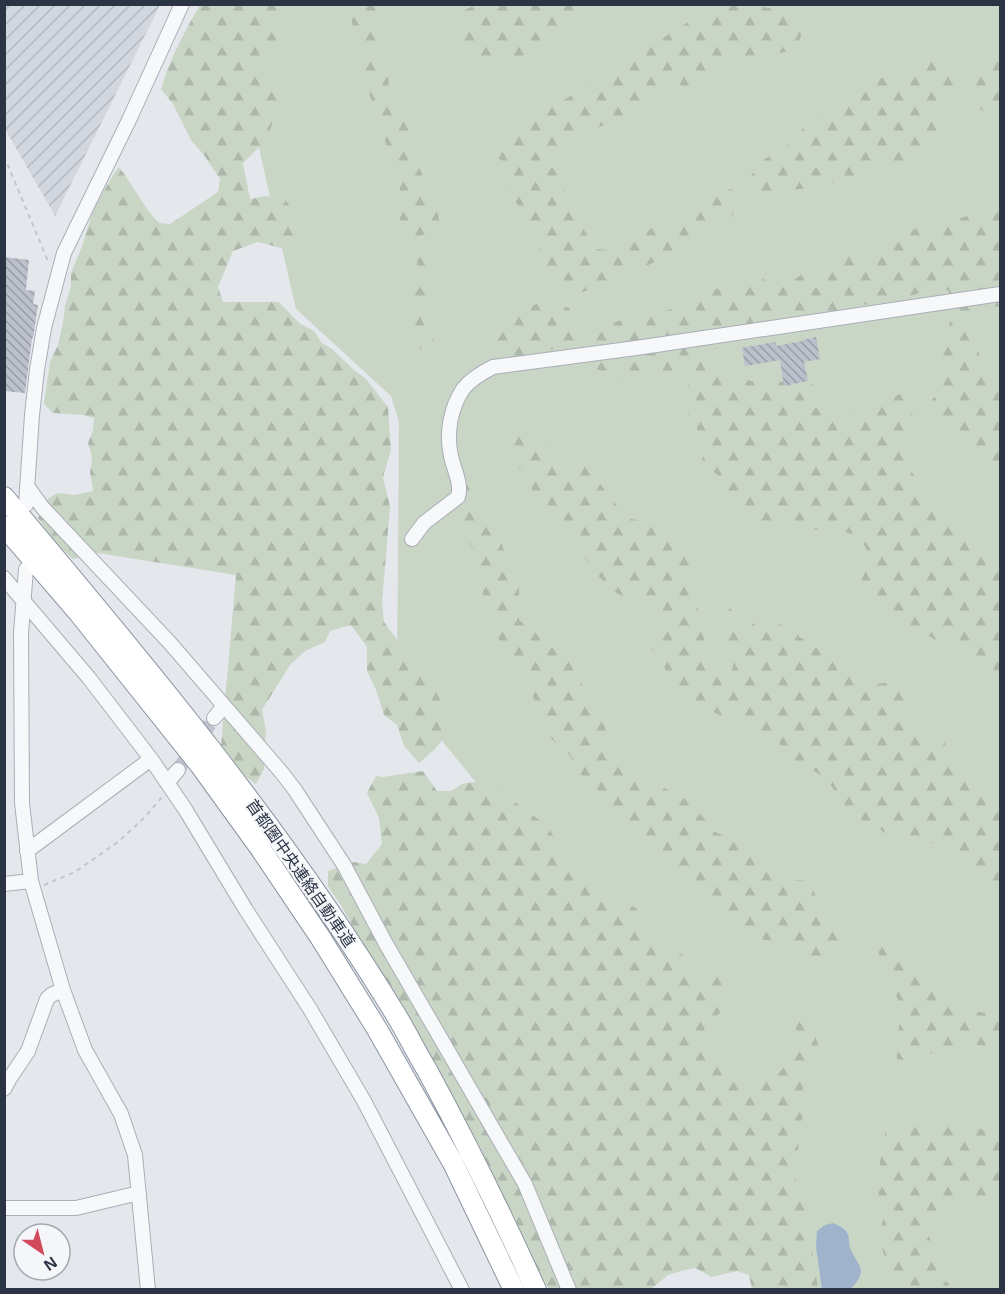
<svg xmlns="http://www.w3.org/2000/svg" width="1005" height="1294" font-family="Arial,'Noto Sans JP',sans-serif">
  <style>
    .industrial { fill: url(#industrial-furrows) }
    .green { fill: #c9d6c5 }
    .forest { fill: url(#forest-firs) }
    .water { fill: #9fb4cc }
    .building { fill: url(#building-back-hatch) }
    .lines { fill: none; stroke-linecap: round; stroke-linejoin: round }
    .minor-tunnel { stroke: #bfc3cb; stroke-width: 14; stroke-dasharray: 14 7; stroke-linecap: butt }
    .minor-casing { stroke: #a9aeb7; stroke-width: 16 }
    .highway-casing { stroke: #8b94a3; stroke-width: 22 }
    .path { stroke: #c2c5cb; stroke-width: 2; stroke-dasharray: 4.5 4.5; stroke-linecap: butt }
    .minor { stroke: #f7f8fa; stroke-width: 14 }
    .highway { stroke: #fff; stroke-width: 20 }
    .labels { text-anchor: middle; stroke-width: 4.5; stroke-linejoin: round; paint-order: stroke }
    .street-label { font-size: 16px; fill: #2b3445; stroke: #f4f6f9 }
  </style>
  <defs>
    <pattern id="industrial-furrows" width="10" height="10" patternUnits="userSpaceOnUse" patternTransform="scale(1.5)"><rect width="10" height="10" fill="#d2d6de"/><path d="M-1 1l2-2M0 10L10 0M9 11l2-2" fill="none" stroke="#b4b8c0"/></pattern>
    <pattern id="forest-firs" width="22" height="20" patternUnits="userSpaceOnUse" patternTransform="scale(1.5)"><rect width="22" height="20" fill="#c9d6c5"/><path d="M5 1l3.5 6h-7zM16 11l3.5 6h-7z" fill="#adb8ab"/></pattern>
    <pattern id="building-back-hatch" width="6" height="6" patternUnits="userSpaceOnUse" patternTransform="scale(1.5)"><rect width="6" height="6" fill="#bbc0ca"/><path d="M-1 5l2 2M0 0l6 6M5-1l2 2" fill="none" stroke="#989da6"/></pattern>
  </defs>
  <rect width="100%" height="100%" fill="#e4e7ec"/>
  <!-- industrial -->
  <path class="industrial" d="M4,5H160L55,216L5,129Z"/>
  <!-- green -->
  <path class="green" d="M226,5H1000V1289H758L760,1129L397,686L399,422L391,396L296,309Z"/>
  <!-- forest -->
  <path class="forest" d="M477,4H589V5L567,22L552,46L504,62L491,65L462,53L457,31L461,12Z
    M200,5H280L277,10L283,30L279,41L271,54L265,70L278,88L286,95L272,124L268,138L243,163L250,199L265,196L284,198L304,226L302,243L293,251L258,242L233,251L218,287L223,302H279L299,323L314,331L322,343L332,349L354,370L366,379L388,407L391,450L383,477L390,507L382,602L384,622L408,655L428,666L431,681L442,704L445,722L448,733L434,750L419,763L404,746L397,725L384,715L376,690L367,671V647L351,625L330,631L325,642L305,651L290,665L262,710L266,730L264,769L256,784L242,774L230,756L221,747L236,575L98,553L73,559L56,544L38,518L48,499L57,493L75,495L93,491L90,472L92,461L91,453L88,443L93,430L94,418L83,415L53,413L44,404L50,362L58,345L63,322L65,306L71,286V273L81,249L94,208L115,172L119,167C133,185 143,207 159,223L170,224L218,192L220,179L204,155L191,140L173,104L161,89C169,60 185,31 200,5Z
    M350,5H397L371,28L388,76L390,100L414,137V155L437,210L441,229L435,235H421L423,248L429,256L433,265L421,318L425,327L438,346L432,352L421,350L411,338V325L413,313L411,271L417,265C418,242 407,233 397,214L404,203L400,189L391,165L385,140L365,81L354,36Z
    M717,5H753L784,11L802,32L797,49L771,55L747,56L727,61L685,89L677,81L630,115L588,131L558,146L550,156L579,223L597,249L616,251L635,241L652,228L671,227L691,216L703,199L719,186L733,190L740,204L731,217L669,256L595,288L567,297L545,276L536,233L522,211L507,190L500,172L504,162L495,156L493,150L498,139L586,87L677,29Z
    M934,56L953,72L954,88L933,115L939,131L940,142L916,160L878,165L845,180L816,187L758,194L749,178L762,161L791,142L807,124L838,103L851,89L886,76L907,74Z
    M987,59L1000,60V120H993L974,103L975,83Z
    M1000,210V306L994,307L973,323C977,344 981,378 1000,391V474L991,462L981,456L974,447L959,435L952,426L939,417L931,401L942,388L945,380L946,364L942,352L946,332L952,317L949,291L938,287L884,304H868L844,309L831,314L772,317L756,327L741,342L692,354L680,367L671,380L660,382L645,372L621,379L611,374L592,368L580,356L562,349L541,350L525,357L495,362L493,357L496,343L511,318L533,305L553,301L569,308L579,327L598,329L621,320L686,306L702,293L714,288L737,293L754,274L780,289L813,267L834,266L854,253L873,252L884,242L906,233L921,226L973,215H990Z
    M708,358H725L730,373L751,381L771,383L792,380L814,385L822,401L835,417H849L909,390L925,393L922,402L914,407L906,429L903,453L910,470L929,493L945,512L968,530L979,545L985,561L1000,569V672L976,663L922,632L900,622L880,609L860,594V583L871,560L863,542L858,535L839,531L810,529L792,523L756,520L740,514L730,501L725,482L702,461L706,443L688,415L690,397L687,379L692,363Z
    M522,422L550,447L559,462L571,468L589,466L607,494L628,518L644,522L654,518L667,522L680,545L700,552L694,577L696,605L700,615L703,635L707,651L718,671L731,674L735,657L723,627L719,614L723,606L731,609L737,623L746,630L757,620L770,621L797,630L799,637L821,647L841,654L847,666L863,679L876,684L891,682L906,695C905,708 906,740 925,741C933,741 936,737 944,740L949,755L959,767L980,777L989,792L1000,802V891L962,868L952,848L932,843L918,845L899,842L879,829L862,821L847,809L828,781L816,772L797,766L778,742L757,734L694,702L679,689L651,648C661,626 669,616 653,595L625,598L610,589L594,571L579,550L553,509L533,493L527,478L509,455L503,438L510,425Z
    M464,480L472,493L478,514L493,522L502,544L510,569L519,589V620L564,656L576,669L587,697L603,712L606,733L604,746L633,764L645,775L666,789L685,799L705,819L713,831L730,838L744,840L767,854L784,880H813L812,884L822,919L830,931L849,928L845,952L821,970L804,966L779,941L758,939L744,926L721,910L699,884L665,857L634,831L617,819L593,783L579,773L569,754L548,736L543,717L528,687L500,642L487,616L476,553L461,529L452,509Z
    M423,771L437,791H451L462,784L485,780L546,825L558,842L562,858L575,868L583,885L603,889L618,901L635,907L643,917L647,930L664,949L677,952L683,955L698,972C717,971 725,973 731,993L720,1013L710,1020L701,1036L702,1044L709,1056L733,1078L759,1082L782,1070L794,1047L797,1037L795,1019L802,1013L809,1017L818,1044V1056L807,1065L803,1077V1113L797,1156L796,1181L808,1221L818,1289H752L749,1275L737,1271L712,1277L695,1268L685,1270L668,1275L651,1289H549L532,1262L520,1234L515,1217L506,1205L500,1188L490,1173L480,1147L448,1094L440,1071L414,1032L403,1005L389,988L367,957L354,929L342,907L328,886V871L354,862L366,864L382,844L379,818L367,793L376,776L383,777Z
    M877,945L902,947L918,965L937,996L973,1011L997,1015L1000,1005V1045L992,1047L969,1044L935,1052L912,1062L897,1059C896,1041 898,1026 904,1009L892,990L883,972Z
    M914,1123L935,1124L958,1129L975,1128L1000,1133V1193L984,1208L958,1200L942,1217L929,1235L939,1273L952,1288V1289H899L890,1279L879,1235L884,1216L878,1192L881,1174L879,1153L887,1127Z"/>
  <!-- water -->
  <path class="water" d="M833,1223C857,1233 844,1240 853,1254C856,1260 861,1266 861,1272C860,1279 855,1284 851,1289H822L816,1247L817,1231L825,1225Z"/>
  <!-- building -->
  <path class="building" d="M4,257L29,260L26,290L35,291L33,304L38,305L33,338H32L25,393L4,391Z
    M816,337L820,359L804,362L808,381L784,386L780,360L745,366L742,348L775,342L776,346L803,341L802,340Z"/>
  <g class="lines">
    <!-- minor-tunnel -->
    <path class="minor-tunnel" d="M178,770L214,718"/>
    <!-- minor casing -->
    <g class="minor-casing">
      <path id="minor" d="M27,486L43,508L170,643L282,773L295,790L344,865L386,944L525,1184L569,1290
        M26,505L32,415L37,370L44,328L64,253L129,120L182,4
        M412,539L424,523L458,497C462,484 454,470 451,456C446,434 450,409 463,389C470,380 483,372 493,367L636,348L1000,294
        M26,569L21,633L22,803L31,881L63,990L85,1050L121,1114L135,1155L148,1290
        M4,578L89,678L151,759L185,809L246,910L310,1009L364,1101L462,1290
        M214,718L224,706
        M167,783L178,770
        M27,851L151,759
        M4,884L31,881
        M4,1089L10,1078L28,1051L47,999L51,995L63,990
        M4,1208H76L139,1193"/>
    </g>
    <!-- highway casing -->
    <g class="highway-casing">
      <path id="highway" d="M4,497C144,663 283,829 396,1015C407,1033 416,1052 427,1070C466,1142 502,1215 536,1290
        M4,526L78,612L200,765L260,848L320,937L377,1029L453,1163L514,1290"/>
    </g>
    <!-- path -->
    <path class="path" d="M4,156L48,261
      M44,885L75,872L118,842L143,819L163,796"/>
    <!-- minor -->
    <use href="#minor" class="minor"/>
    <!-- highway -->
    <use href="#highway" class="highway"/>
  </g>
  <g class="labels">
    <!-- street labels -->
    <g class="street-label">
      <text transform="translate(301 873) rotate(55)" y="6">首都圏中央連絡自動車道</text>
    </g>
  </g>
  <!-- border -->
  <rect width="1005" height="1294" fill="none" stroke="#2b3445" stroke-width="12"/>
  <!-- north arrow -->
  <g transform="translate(42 1252) rotate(145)"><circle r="28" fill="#f4f6f9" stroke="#a4a8b1" stroke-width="1.5"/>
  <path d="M0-4.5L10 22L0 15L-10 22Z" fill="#d1495b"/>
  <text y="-9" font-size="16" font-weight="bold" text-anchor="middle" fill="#2b3445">N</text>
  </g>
</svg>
